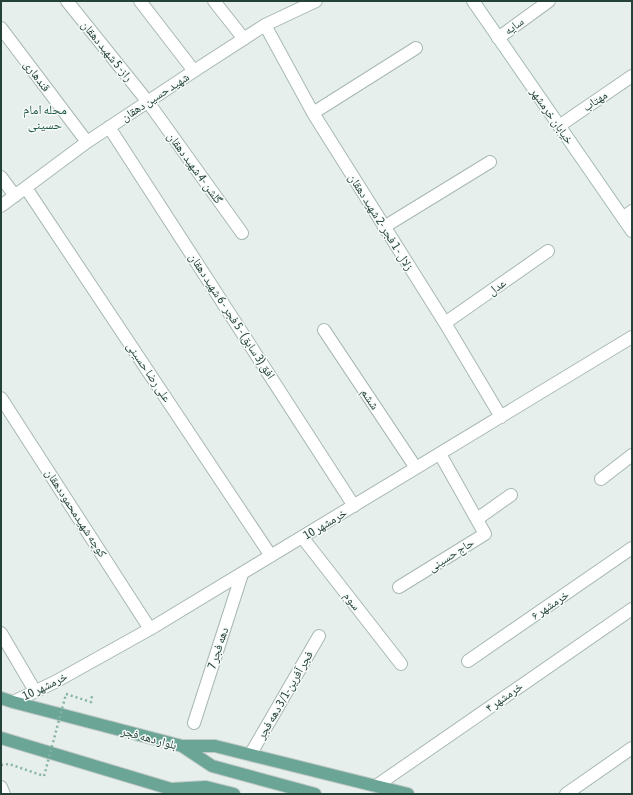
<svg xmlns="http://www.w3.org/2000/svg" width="633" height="795" font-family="'Asap Condensed','Noto Naskh Arabic',sans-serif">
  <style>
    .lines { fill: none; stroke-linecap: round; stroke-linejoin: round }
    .minor-casing { stroke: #a8b8b2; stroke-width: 14 }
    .secondary-casing { stroke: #a4bbb3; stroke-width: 14 }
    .primary-casing { stroke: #c2cac8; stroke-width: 14 }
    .path { stroke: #86b3a5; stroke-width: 2.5; stroke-dasharray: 2 3; stroke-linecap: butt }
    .minor { stroke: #fff; stroke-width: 12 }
    .secondary { stroke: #fff; stroke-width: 12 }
    .primary { stroke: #6aa596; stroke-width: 12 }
    .path-bridge { stroke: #86b3a5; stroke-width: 2.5; stroke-dasharray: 2 3; stroke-linecap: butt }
    .labels { text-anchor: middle; stroke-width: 3; stroke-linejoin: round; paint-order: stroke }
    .street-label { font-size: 12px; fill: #24423a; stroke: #f7fbf9 }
    .neighbourhood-label { font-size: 13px; fill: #1f5548; stroke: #f7fbf9 }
  </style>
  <rect width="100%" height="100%" fill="#e6efeb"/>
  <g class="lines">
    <!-- minor casing -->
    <g class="minor-casing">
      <path id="minor" d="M67,1L148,102L242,233
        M140,1L194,71
        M214,1L244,39
        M265,25L313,113L445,323L501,417
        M1,28L87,142
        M498,38L549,1
        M313,113L416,48
        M559,126L632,76
        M109,127L354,506
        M1,177L15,196
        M26,188L271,556
        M1,206L87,142L194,71L265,25L316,1
        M623,218L632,211
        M384,227L490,162
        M445,323L548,251
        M324,330L416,468
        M1,398L150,629
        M601,479L632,455
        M477,519L511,495
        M302,537L401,664
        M399,587L485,534L440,454
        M1,633L35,691
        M468,661L632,548
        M13,702L55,682L150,629L632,337
        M194,723L242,574
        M250,755L319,636
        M376,786L632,609
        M1,787L4,794
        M566,794L632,748"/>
    </g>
    <!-- secondary casing -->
    <g class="secondary-casing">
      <path id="secondary" d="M473,1L632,231"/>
    </g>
    <!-- primary casing -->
    <g class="primary-casing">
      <path id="primary" d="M1,698L13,702L182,746L212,766L315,794
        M1,738L171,789L206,787L234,794
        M182,746H215L408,794"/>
    </g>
    <!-- path -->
    <path class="path" d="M66,694L91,702L92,696
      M1,765L9,764L44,776"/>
    <!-- minor -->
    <use href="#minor" class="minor"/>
    <!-- secondary -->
    <use href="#secondary" class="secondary"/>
    <!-- primary -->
    <use href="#primary" class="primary"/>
    <!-- path-bridge -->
    <path class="path-bridge" d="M44,776L66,694"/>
  </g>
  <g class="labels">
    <!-- street labels -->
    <g class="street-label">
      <text transform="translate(514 26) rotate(-36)" y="4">سایه</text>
      <text transform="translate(107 51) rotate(51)" y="4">راز- 5 شهید دهقان</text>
      <text transform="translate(37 76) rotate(53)" y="4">قندهاری</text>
      <text transform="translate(155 97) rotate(-33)" y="4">شهید حسین دهقان</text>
      <text transform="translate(595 101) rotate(-34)" y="4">مهتاب</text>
      <text transform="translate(552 116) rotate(55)" y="4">خیابان خرمشهر</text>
      <text transform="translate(195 168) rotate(54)" y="4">گلشن -4 شهید دهقان</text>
      <text transform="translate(381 222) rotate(58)" y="4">زلال - 1 فجر -2 شهید دهقان</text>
      <text transform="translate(497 287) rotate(-35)" y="4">عدل</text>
      <text transform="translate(232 316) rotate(57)" y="4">افق (3 سابق) - 5 فجر - 6 شهید دهقان</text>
      <text transform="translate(149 372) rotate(56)" y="4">علی رضا حسینی</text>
      <text transform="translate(370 399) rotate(56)" y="4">ششم</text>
      <text transform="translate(76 513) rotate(57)" y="4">کوچه شهیدمحموددهقان</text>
      <text transform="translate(325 524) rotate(-31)" y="4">خرمشهر 10</text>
      <text transform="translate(451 555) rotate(-32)" y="4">حاج حسینی</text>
      <text transform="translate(352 601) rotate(52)" y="4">سوم</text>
      <text transform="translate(550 605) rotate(-34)" y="4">خرمشهر ۶</text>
      <text transform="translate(218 648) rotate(-72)" y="4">دهه فجر 7</text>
      <text transform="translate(45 686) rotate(-26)" y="4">خرمشهر 10</text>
      <text transform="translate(285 695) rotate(-60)" y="4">فجر آفرین-3/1 دهه فجر</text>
      <text transform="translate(504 697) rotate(-35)" y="4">خرمشهر ۴</text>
      <text transform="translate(149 738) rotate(15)" y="4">بلوار دهه فجر</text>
    </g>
    <!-- neighbourhood labels -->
    <g class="neighbourhood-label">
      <text x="45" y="114">محله امام<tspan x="45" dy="15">حسینی</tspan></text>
    </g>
  </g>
  <!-- border -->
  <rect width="633" height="795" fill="none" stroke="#24423a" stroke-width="4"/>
</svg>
